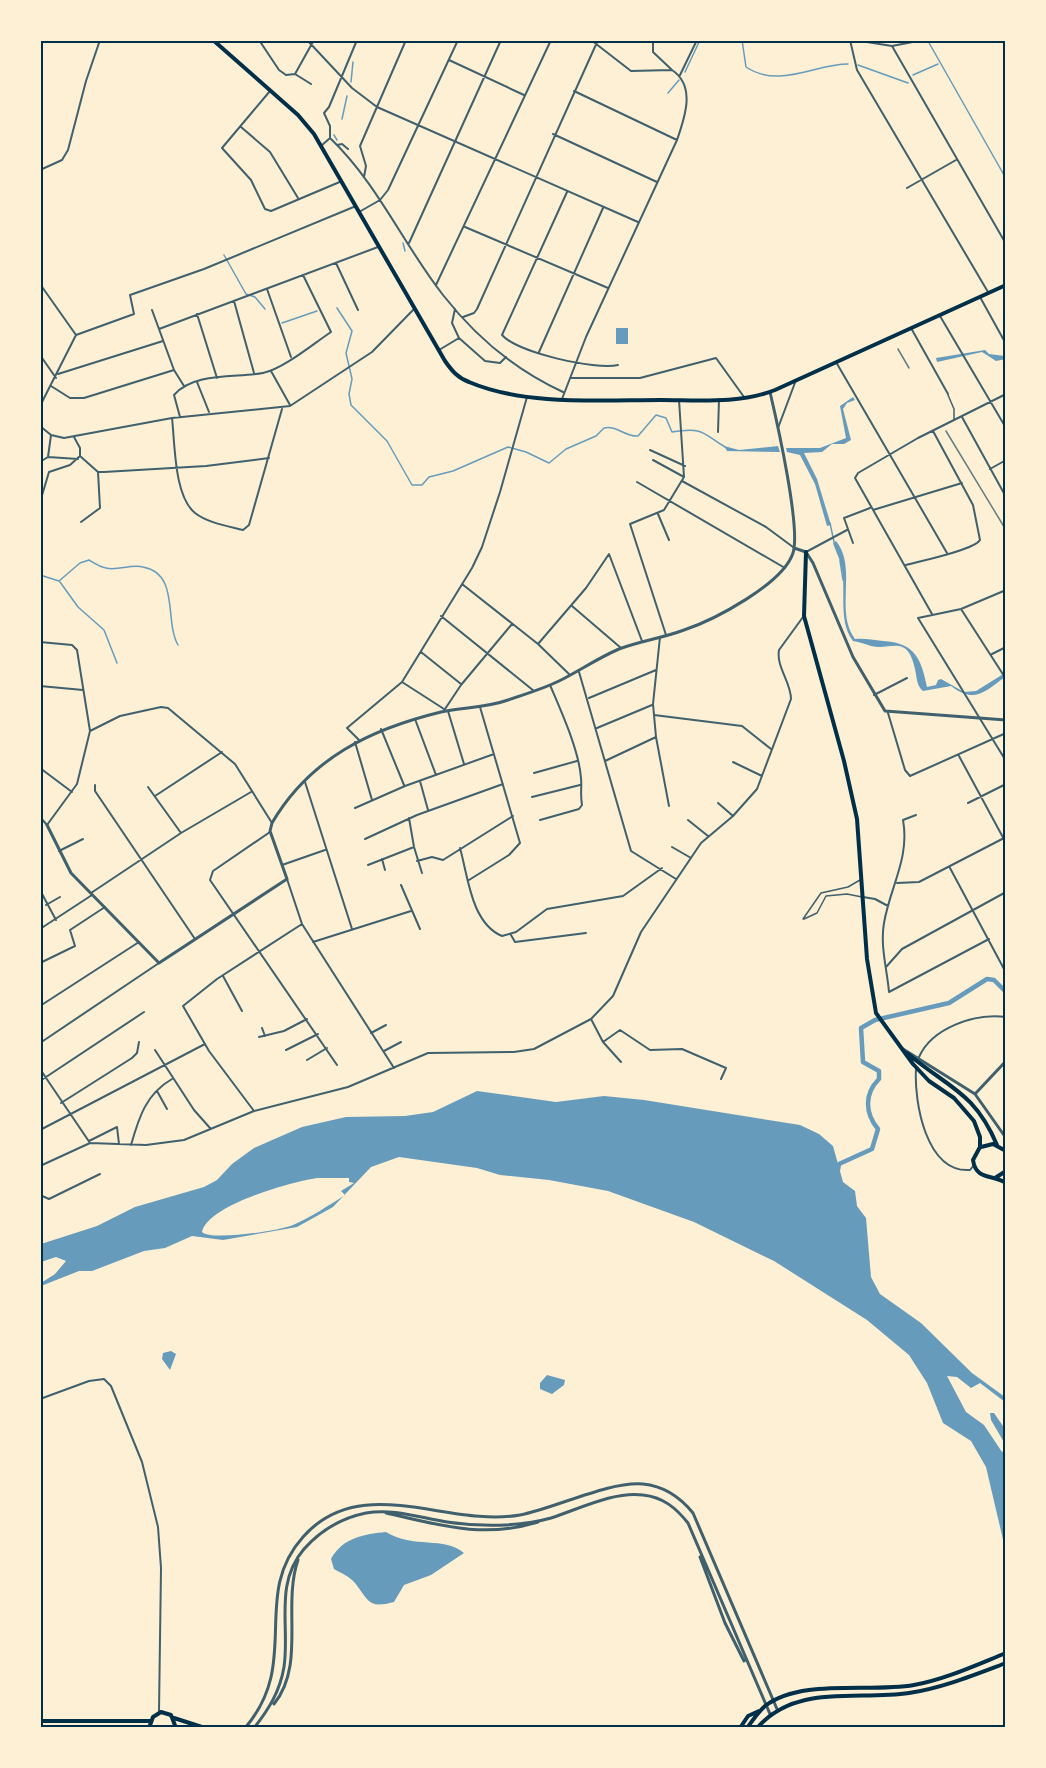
<svg xmlns="http://www.w3.org/2000/svg" width="1046" height="1768" font-family="'Exo 2',sans-serif">
  <style>
    .water { fill: #669bbc; fill-rule: evenodd }
    .lines { fill: none; stroke-linecap: round; stroke-linejoin: round }
    .stream { stroke: #669bbc; stroke-width: 1.5 }
    .canal { stroke: #669bbc; stroke-width: 4.5 }
    .service { stroke: #3f606c; stroke-width: 1.5 }
    .pedestrian { stroke: #3f606c; stroke-width: 1.5 }
    .minor { stroke: #3f606c; stroke-width: 2 }
    .tertiary { stroke: #3f606c; stroke-width: 3 }
    .secondary { stroke: #003049; stroke-width: 4 }
    .primary { stroke: #003049; stroke-width: 4 }
    .rail { stroke: #657d81; stroke-width: 1.5 }
    .neatline { fill: none; stroke: #003049; stroke-width: 2 }
  </style>
  <rect width="100%" height="100%" fill="#fdf0d5"/>
  <!-- water -->
  <path class="water" d="M616,328H628V344H616Z
    M985,350L989,354L1005,356L1006,359L996,361L982,352L937,362L936,358Z
    M853,397L855,400L847,403L843,409L851,440L844,444H832L822,452L804,453L817,479L831,525L827,526L815,484L800,455L787,452L786,448H820L846,438L840,406Z
    M724,446L739,450L778,446L780,452L727,451Z
    M836,541C858,568 834,611 855,639C864,638 873,640 883,641C915,643 921,658 927,687L936,685L938,680L941,679L964,692L976,691L1005,673V677C984,692 975,704 951,686L923,691C916,685 917,677 915,669C907,633 891,651 871,646C865,644 860,642 853,641C838,622 846,592 842,570C841,561 836,552 833,543Z
    M477,1091L556,1102L604,1096L644,1100L800,1125L819,1134L833,1146L843,1182L855,1191L857,1206L866,1218L871,1277L880,1294L921,1323L972,1373L1005,1397V1402L980,1383L971,1388L957,1377L947,1376L966,1412L984,1425L1002,1452L1005,1450V1548L986,1467L971,1441L943,1423L927,1383L909,1355L867,1320L774,1261L694,1222L608,1191L549,1180L500,1175L477,1168L399,1157L371,1167L333,1207L297,1227L223,1240L192,1236L165,1248L144,1251L92,1271H79L41,1286V1283L55,1274L66,1261L56,1257L41,1262V1244L97,1226L135,1207L204,1187L217,1180L232,1164L254,1148L302,1127L346,1117L405,1116L433,1112ZM317,1178H349V1182L354,1183L341,1191L345,1195C331,1204 308,1219 293,1225C279,1231 211,1241 202,1232C208,1205 291,1182 317,1178Z
    M171,1351L176,1354L170,1370L162,1359L163,1353Z
    M547,1375L565,1380L564,1385L552,1394L540,1389V1383Z
    M990,1413H994L1005,1429V1444L991,1420Z
    M386,1532C413,1549 445,1536 464,1553L431,1575L404,1585L394,1602C368,1609 369,1601 355,1583C349,1576 341,1573 334,1569L331,1559C342,1538 364,1534 386,1532Z"/>
  <g class="lines">
    <!-- stream -->
    <path class="stream" d="M742,40L746,67C779,89 815,64 848,64
      M928,41L1004,175L1006,189
      M858,65L908,83
      M685,72L700,40
      M913,75L938,64
      M351,82L353,62
      M668,93L679,80
      M342,119L347,96
      M334,135L337,140
      M403,243L405,251
      M224,255L246,294L255,297L265,309
      M337,308L352,331L346,353L352,379L349,394L351,405L387,441L412,485H422L429,477L453,471L508,447L526,452L549,463L566,449L596,436L604,428C617,425 625,437 638,436L656,415L666,418L672,432C704,427 702,433 725,447
      M282,323L317,311
      M830,523L834,542
      M840,561L843,580
      M40,575L59,581L80,563L89,560C94,563 100,567 106,568C117,571 131,564 143,567C180,574 164,620 178,645
      M60,582L78,607L104,630L117,663"/>
    <!-- canal -->
    <path class="canal" d="M838,1170L839,1164L872,1149L878,1129C865,1113 864,1094 879,1079V1071L863,1062L861,1028L875,1020L949,1003L987,979L994,980L1006,992"/>
    <!-- service -->
    <path class="service" d="M803,919L821,893L848,887L860,880
      M804,919L817,913L826,896L847,894L862,897"/>
    <!-- pedestrian -->
    <path class="pedestrian" d="M948,395L954,409V419"/>
    <!-- minor -->
    <path class="minor" d="M259,40L279,70L286,75L295,74L311,84
      M307,40L352,88L377,107L638,222
      M653,40V52L672,70
      M850,40L857,70L988,292
      M854,40L892,46L923,40
      M892,46L1006,244
      M449,60L524,95
      M295,74L314,40
      M680,75L697,40
      M270,91L222,148L251,180L265,209L271,211L342,181
      M574,91L677,140
      M241,127L270,152L298,198
      M553,134L657,182
      M330,138C378,184 403,244 443,295C475,336 515,370 563,392
      M337,145L342,144L348,149
      M321,146L330,138V126L324,113L329,107L357,40
      M40,170L62,160L68,150L86,81L100,40
      M364,177L366,166L360,146L406,40
      M907,188L956,160
      M567,192L502,335C518,353 595,370 618,365
      M359,212L380,200L388,190L458,40
      M465,227L608,288
      M409,243L501,40
      M336,263L358,310
      M40,284L76,335
      M436,285L551,40
      M267,289L291,357
      M980,297L1006,344
      M234,301L254,373
      M152,310L174,370L184,386
      M197,314L217,378
      M940,316L1006,428
      M463,317L474,313L477,309L598,40
      M911,328L948,394
      M159,329L378,247
      M76,335L134,314L130,295L204,269L356,206
      M459,338L485,361L500,363L506,357
      M439,350L459,338L452,323L455,309
      M539,352L603,208
      M40,355L56,378
      M836,362L947,553
      M271,371L290,405
      M58,374L163,341
      M570,378H640L716,358L744,397
      M197,382L209,412
      M51,386L70,398H84L174,370
      M562,399L586,337L677,140C685,117 696,86 672,70L631,71L591,40
      M40,406L76,335
      M180,417L174,395C194,372 236,378 263,373C283,369 313,344 331,332L303,275
      M962,417L1006,497
      M172,418C175,444 174,496 195,513C208,523 227,526 243,530L249,525L282,409
      M40,426L51,435L64,438L172,418L290,406L372,352L415,308
      M778,428L796,380
      M718,432L719,399
      M74,437L80,448V456L98,472H104L206,466L269,458
      M650,450L685,466
      M48,457L78,459
      M48,457L51,435
      M653,460L684,477
      M40,462L48,457
      M990,469L1006,460
      M682,481L766,527L793,547
      M637,482L785,568
      M40,502L49,472L70,465L80,456
      M873,510L962,483
      M658,514L669,540
      M81,522L100,508L98,472
      M853,543L844,518L870,508
      M806,552L847,530
      M906,565C921,561 974,550 980,540L973,505L933,431
      M462,584L538,644L570,675
      M1006,590L961,609L918,618L1006,761
      M572,606L621,648
      M961,609L1006,679
      M932,614L855,478L858,473L918,438L1006,394
      M441,616L534,691
      M666,635L630,524L664,510L684,477L679,400
      M660,637L653,704L656,737L669,806
      M40,642L72,645L77,650L90,731
      M538,644L586,588L609,554L642,641
      M421,652L461,684
      M992,654L1006,647
      M579,672L631,851L676,879
      M402,682L444,709
      M40,686L83,690
      M874,695L907,678
      M589,698L656,670
      M448,711L464,764
      M443,712L461,685L512,624
      M888,713L905,770L910,776L1006,733
      M654,715L742,726L771,749
      M415,719L436,775
      M597,728L652,705
      M381,729L404,785
      M359,740L347,728L402,682L472,568L482,547L500,492L527,397
      M355,742L372,800
      M959,756L1006,843
      M605,761L656,737
      M733,762L762,776
      M40,768L72,792
      M534,773L577,761
      M420,781L428,810
      M305,782L352,929
      M95,785V791L195,939
      M148,787L181,833
      M155,796L222,752
      M532,797L580,785
      M718,803L733,816
      M968,803L1006,784
      M355,808L405,786L494,754
      M916,815L903,820C910,858 890,887 884,923C880,946 887,969 889,992L989,939
      M40,817L47,825L77,784L90,731L120,716L161,707L168,708L235,764L272,823
      M409,818L414,847L422,873
      M540,820L579,809L582,805C580,794 582,788 581,778C579,750 561,711 550,685
      M688,820L708,836
      M270,832L213,871L210,880L337,1065
      M365,839L417,815L503,784
      M672,847L691,858
      M460,848C468,876 471,923 502,936L516,932L547,909L623,896L662,868
      M59,851L83,839
      M382,859L385,870
      M417,861L432,857L443,860L513,816
      M282,865L325,850
      M368,865L414,847
      M950,868L1004,969
      M287,879L302,924L394,1068
      M469,880L509,855L520,843L480,707
      M897,883L919,882L1006,837
      M401,885L420,929
      M41,892L56,920
      M91,893L181,833L251,792
      M863,897L875,899L888,906
      M46,905L60,897
      M40,929L92,895
      M511,935L515,942L586,933
      M313,942L411,911
      M40,963L75,946L70,930L105,907
      M886,967L902,949L1006,892
      M223,976L242,1011
      M40,1006L139,942
      M591,1019L603,1042L621,1062
      M262,1028L265,1036
      M371,1033L386,1025
      M259,1037L284,1031L307,1019
      M603,1042L620,1030L650,1050L682,1049L726,1068L721,1079
      M40,1043L159,963
      M155,1050L194,1110L210,1128
      M286,1050L318,1034
      M384,1051L401,1042
      M919,1057C932,1028 974,1013 1006,1017
      M307,1060L327,1048
      M40,1069L90,1143
      M916,1069C914,1102 926,1173 970,1170L974,1165
      M40,1081L144,1012
      M157,1091L167,1109
      M61,1103L132,1058L137,1053L139,1042
      M254,1111L209,1051L183,1006L217,979L302,924
      M40,1130L205,1044
      M89,1141L117,1127L119,1144
      M131,1145C139,1117 146,1094 172,1079
      M40,1166L90,1143L146,1145L184,1140L254,1111L348,1087L428,1053L514,1052L534,1049L591,1019L613,996L641,932L701,843L733,816L757,789L791,699C791,682 776,667 779,650L803,617
      M40,1195L49,1199L100,1174
      M40,1399L89,1381L104,1379L111,1386L142,1462L158,1527L161,1568L159,1711"/>
    <!-- tertiary -->
    <path class="tertiary" d="M794,548L806,552L813,563L853,657L885,711L1006,720
      M47,825L71,873L159,963L287,879L270,831L272,823C310,758 371,729 441,712C463,707 486,708 508,700C525,694 543,689 559,681C579,671 598,658 619,649C640,641 663,638 684,630C714,620 783,584 793,553C801,528 777,422 770,392
      M903,1049L975,1094L1006,1138
      M975,1094L1006,1061
      M386,1513C439,1525 484,1539 538,1522
      M700,1557L725,1623L744,1661
      M274,1704C306,1664 282,1606 298,1560
      M245,1728C302,1662 250,1596 303,1537C361,1471 447,1528 520,1515C556,1508 609,1481 643,1484C664,1486 680,1497 693,1513L777,1709
      M254,1728C269,1709 280,1691 284,1667C290,1626 274,1584 304,1549C321,1530 341,1518 366,1513C393,1508 421,1518 447,1522C467,1525 486,1526 506,1525C521,1524 537,1522 551,1518C579,1509 614,1491 643,1495C663,1497 676,1508 688,1523L770,1714"/>
    <!-- secondary -->
    <path class="secondary" d="M806,552L804,616L844,761L857,819L867,959L876,1013L913,1064L929,1081L954,1098L974,1121L980,1137V1147L973,1160C976,1181 993,1174 1006,1183
      M907,1053C948,1088 974,1091 997,1145
      M981,1147L993,1144L1006,1151
      M995,1178L1006,1171
      M174,1718L205,1728
      M40,1721H150
      M149,1728L153,1717L161,1712L171,1715L176,1728
      M740,1728L748,1716L759,1711
      M747,1728C753,1720 758,1712 765,1706C802,1678 869,1693 914,1685C946,1679 976,1665 1006,1653
      M757,1728C796,1683 857,1701 909,1693C942,1688 974,1675 1006,1663"/>
    <!-- primary -->
    <path class="primary" d="M213,40L298,115L314,134L445,361C452,371 458,378 469,382C525,406 601,400 661,400C697,400 740,404 775,390L1006,285"/>
    <!-- rail -->
    <path class="rail" d="M898,349L909,368
      M946,431L1006,530"/>
  </g>
  <!-- border -->
  <rect width="1046" height="1768" fill="none" stroke="#fdf0d5" stroke-width="84"/>
  <rect x="42" y="42" width="962" height="1684" class="neatline"/>
</svg>
